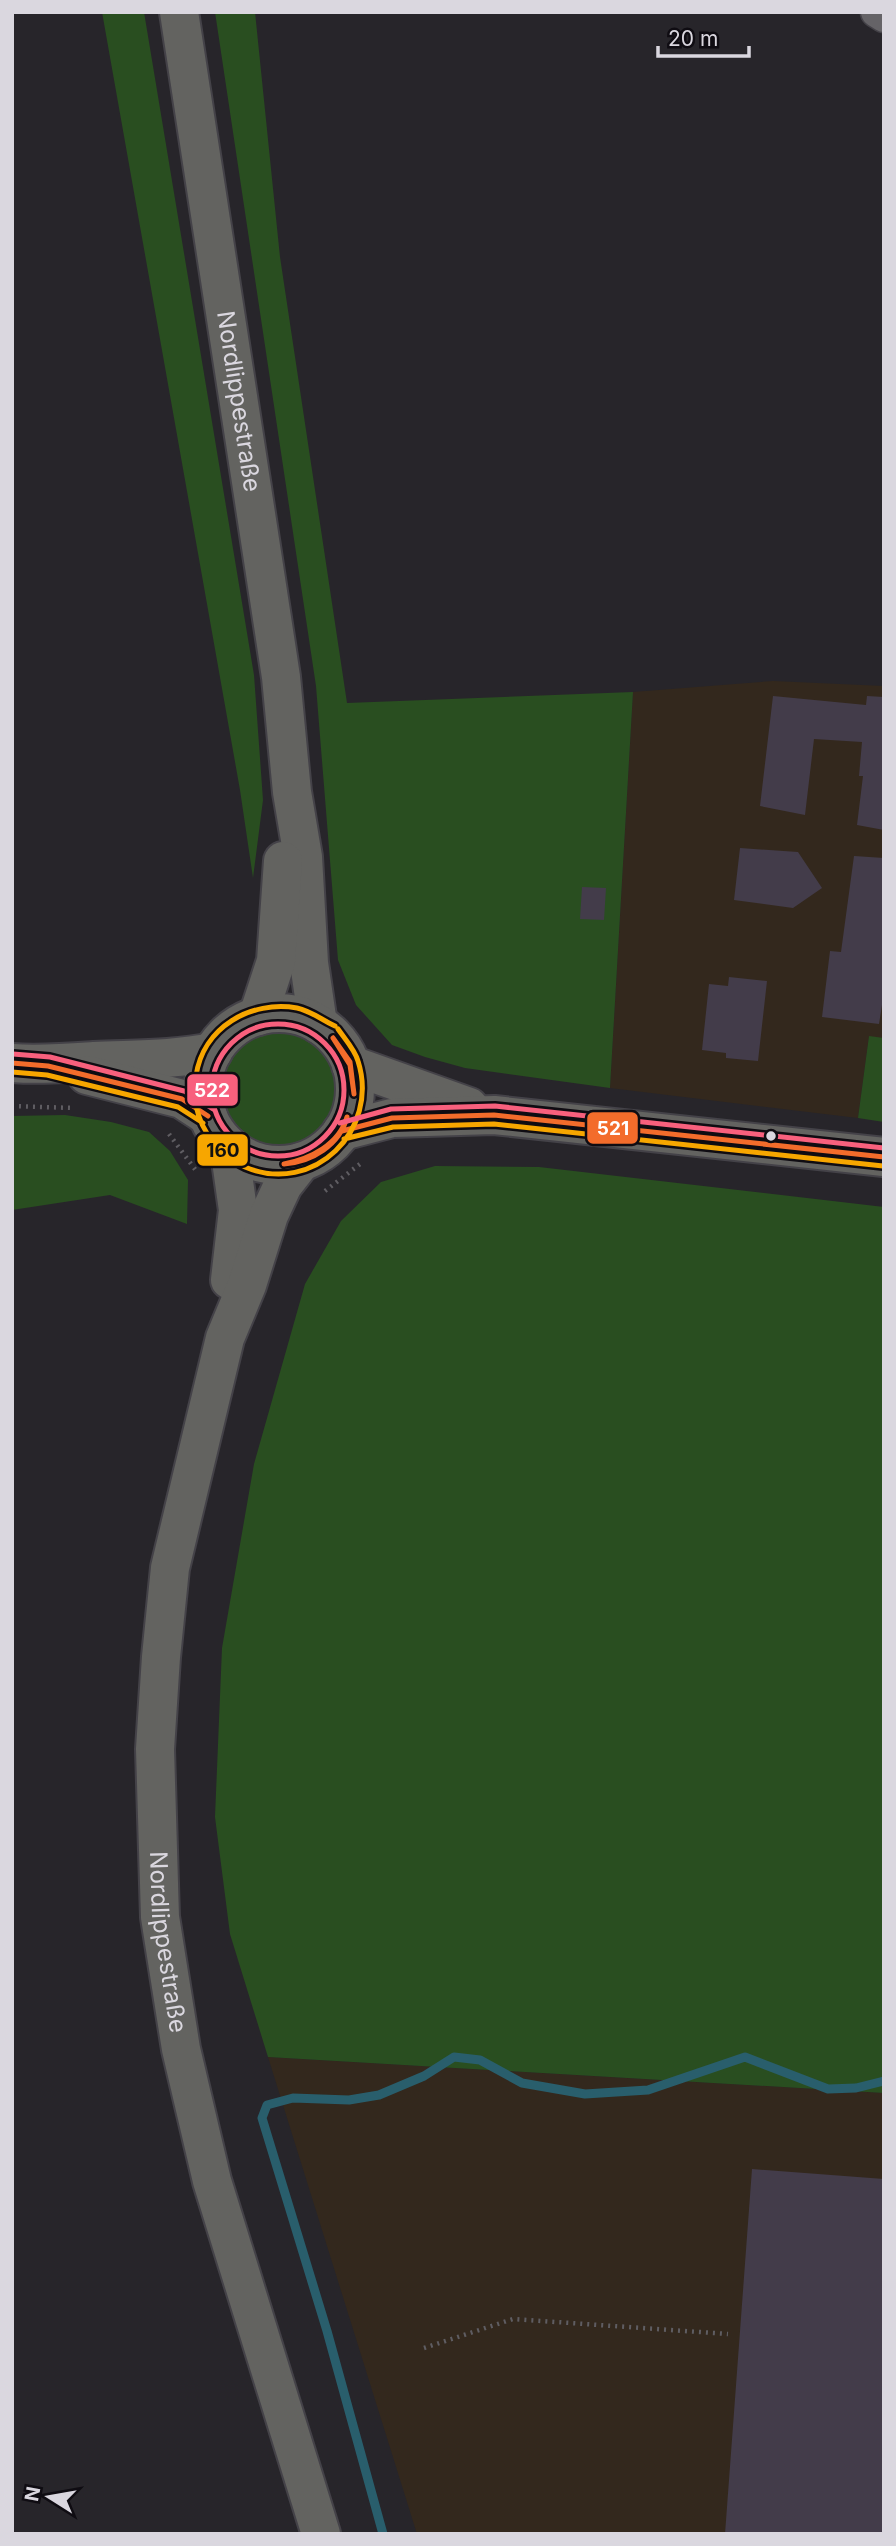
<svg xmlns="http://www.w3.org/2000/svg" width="896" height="2546" font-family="Inter,sans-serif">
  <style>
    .commercial { fill: #33281d }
    .green { fill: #294e20 }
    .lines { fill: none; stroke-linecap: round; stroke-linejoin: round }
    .stream { stroke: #295e6c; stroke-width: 9 }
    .building { fill: #433c4a }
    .minor-casing { stroke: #444248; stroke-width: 33 }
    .primary-casing { stroke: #444248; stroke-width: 42 }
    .path { stroke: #5f5d62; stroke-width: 4.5; stroke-dasharray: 2 5; stroke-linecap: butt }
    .minor { stroke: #656367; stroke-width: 30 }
    .primary { stroke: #636360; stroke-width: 38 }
    .bus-1-casing { stroke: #0f0c12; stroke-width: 10 }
    .bus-2-casing { stroke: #0f0c12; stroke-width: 10 }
    .bus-3-casing { stroke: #0f0c12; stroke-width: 10 }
    .bus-1 { stroke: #f36c2b; stroke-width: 5 }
    .bus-2 { stroke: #f7a600; stroke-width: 5 }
    .bus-3 { stroke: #f8607d; stroke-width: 5 }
    .bus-dot { fill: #dad7df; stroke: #0f0c12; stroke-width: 2.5 }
    .labels { text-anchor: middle; stroke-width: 5; stroke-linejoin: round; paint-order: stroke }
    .street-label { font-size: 24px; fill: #dad7df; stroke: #0f0c12 }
    .line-badge { stroke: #0f0c12; stroke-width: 2.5 }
    .badge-label { font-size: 19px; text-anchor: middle; font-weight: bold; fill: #fff }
    .pale-badge-label { font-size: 19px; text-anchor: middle; font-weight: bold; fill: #111 }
  </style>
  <rect width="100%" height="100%" fill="#27252a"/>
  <!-- commercial -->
  <path class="commercial" d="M773,681L884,686V1038L869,1037L858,1118L610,1088L633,692Z
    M268,2057L884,2093V2534H417Z"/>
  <!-- green -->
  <path class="green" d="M102,12H144L254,675L263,800L253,878L240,790Z
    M215,12H255L280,257L347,703L633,692L610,1088L465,1068L425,1057L392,1045L356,1005L338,960L316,686Z
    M217 1088a61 61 0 1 1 122 0a61 61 0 1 1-122 0Z
    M869,1036L884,1038V1122L858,1118Z
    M65,1115L111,1122L149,1132L170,1151L188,1180L187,1224L110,1195L12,1210V1116Z
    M435,1166L539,1167L884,1207V2093L268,2057L230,1934L215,1817L222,1648L254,1464L305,1284L341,1221L381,1182Z"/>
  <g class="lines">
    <!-- stream -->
    <path class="stream" d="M383,2534L327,2331L262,2118L267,2105L293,2098L349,2100L379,2095L424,2076L454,2057L480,2060L522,2083L585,2094L648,2090L745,2057L828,2089L856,2088L884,2081"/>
  </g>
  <!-- building -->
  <path class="building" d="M773,696L866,705L867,696L884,697V830L857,825L863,776H859L862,742L814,739L805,815L760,806Z
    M740,848L798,852L822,888L793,908L734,900Z
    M854,856L884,858V1006L882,1005L879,1024L822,1017L830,951L841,952Z
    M582,887L606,888L604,920L580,919Z
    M729,977L767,981L758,1061L726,1058V1053L702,1050L709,984L728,986Z
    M752,2169L884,2179V2534H725Z"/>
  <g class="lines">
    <!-- minor casing -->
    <g class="minor-casing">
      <path id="minor" d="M876,12L884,17"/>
    </g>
    <!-- primary casing -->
    <g class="primary-casing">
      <g id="primary">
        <path id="s1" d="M179,12L281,677L292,792L303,857L309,963L318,1024"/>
        <circle cx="279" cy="1089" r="76"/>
        <path d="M258,1016L276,961L283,861"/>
        <path d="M12,1063C40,1065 66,1063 94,1061C135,1059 172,1060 213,1052"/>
        <path d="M351,1065L469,1107"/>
        <path d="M87,1075L182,1099L208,1116"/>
        <path d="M342,1131L392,1118L494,1115L884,1157"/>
        <path d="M229,1146L238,1210L230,1280"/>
        <path id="s2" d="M301,1162L283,1185L269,1215L247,1285L225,1338L170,1568L161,1657L155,1749L160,1917L181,2049L212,2181L321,2534"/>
      </g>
    </g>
    <!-- path -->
    <path class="path" d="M12,1106L74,1108
      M169,1134L197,1172
      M325,1191L360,1164
      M424,2348L513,2319L728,2334"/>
    <!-- minor -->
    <use href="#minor" class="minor"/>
    <!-- primary -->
    <use href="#primary" class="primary"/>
    <!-- bus-1 casing -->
    <g class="bus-1-casing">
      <path id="bus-1" d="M333,1038L350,1062L354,1094
        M333,1038L350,1065L354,1094
        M12,1063L48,1066L182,1099L208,1116
        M342,1131L392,1118L494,1115L884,1157
        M284,1164C310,1159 339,1145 347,1117
        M284,1164C312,1162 340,1145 347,1117"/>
    </g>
    <!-- bus-2 casing -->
    <g class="bus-2-casing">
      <path id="bus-2" d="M335,1026C322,1020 311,1011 297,1008C251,1000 203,1027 196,1076C192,1103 199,1130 220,1148C228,1155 235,1163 245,1167C314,1196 380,1130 358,1061C355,1050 345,1039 338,1029
        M12,1072L47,1075L178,1107L203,1123
        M344,1139L393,1127L494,1124L883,1166"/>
    </g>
    <!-- bus-3 casing -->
    <g class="bus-3-casing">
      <path id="bus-3" d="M212 1090a66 66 0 1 1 132 0a66 66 0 1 1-132 0Z
        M13,1054L50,1057L184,1091L213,1109
        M340,1123L391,1109L495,1106L884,1148"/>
    </g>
    <!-- bus-1 -->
    <use href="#bus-1" class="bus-1"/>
    <!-- bus-2 -->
    <use href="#bus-2" class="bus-2"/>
    <!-- bus-3 -->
    <use href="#bus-3" class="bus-3"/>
  </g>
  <!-- markers -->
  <circle class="bus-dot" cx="771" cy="1136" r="6"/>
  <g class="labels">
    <!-- street labels -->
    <g class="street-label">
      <text dy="8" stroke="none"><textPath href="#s1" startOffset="394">Nordlippestraße</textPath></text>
      <text dy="8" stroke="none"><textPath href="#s2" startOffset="805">Nordlippestraße</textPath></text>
    </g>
  </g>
  <g class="line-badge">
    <rect x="186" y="1073" width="53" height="34" rx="7" fill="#f8607d"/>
    <rect x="586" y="1111" width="53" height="34" rx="7" fill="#f36c2b"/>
    <rect x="196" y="1133" width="53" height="34" rx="7" fill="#f7a600"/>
  </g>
  <g class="badge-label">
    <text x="212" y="1097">522</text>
    <text x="613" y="1135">521</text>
  </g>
  <g class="pale-badge-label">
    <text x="223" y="1157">160</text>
  </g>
  <!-- border -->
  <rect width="896" height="2546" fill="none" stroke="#dad7df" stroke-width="28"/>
  <!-- north arrow -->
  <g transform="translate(49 2497) rotate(281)" stroke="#0f0c12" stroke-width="5" paint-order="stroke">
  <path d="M0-5L12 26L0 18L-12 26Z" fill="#dad7df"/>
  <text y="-10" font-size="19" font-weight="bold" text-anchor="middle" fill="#dad7df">N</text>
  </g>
  <!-- scale -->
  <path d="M658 46v10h91v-10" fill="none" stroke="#dad7df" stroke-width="3.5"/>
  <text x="668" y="46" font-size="21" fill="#dad7df" stroke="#0f0c12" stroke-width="5" paint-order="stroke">20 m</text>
</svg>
